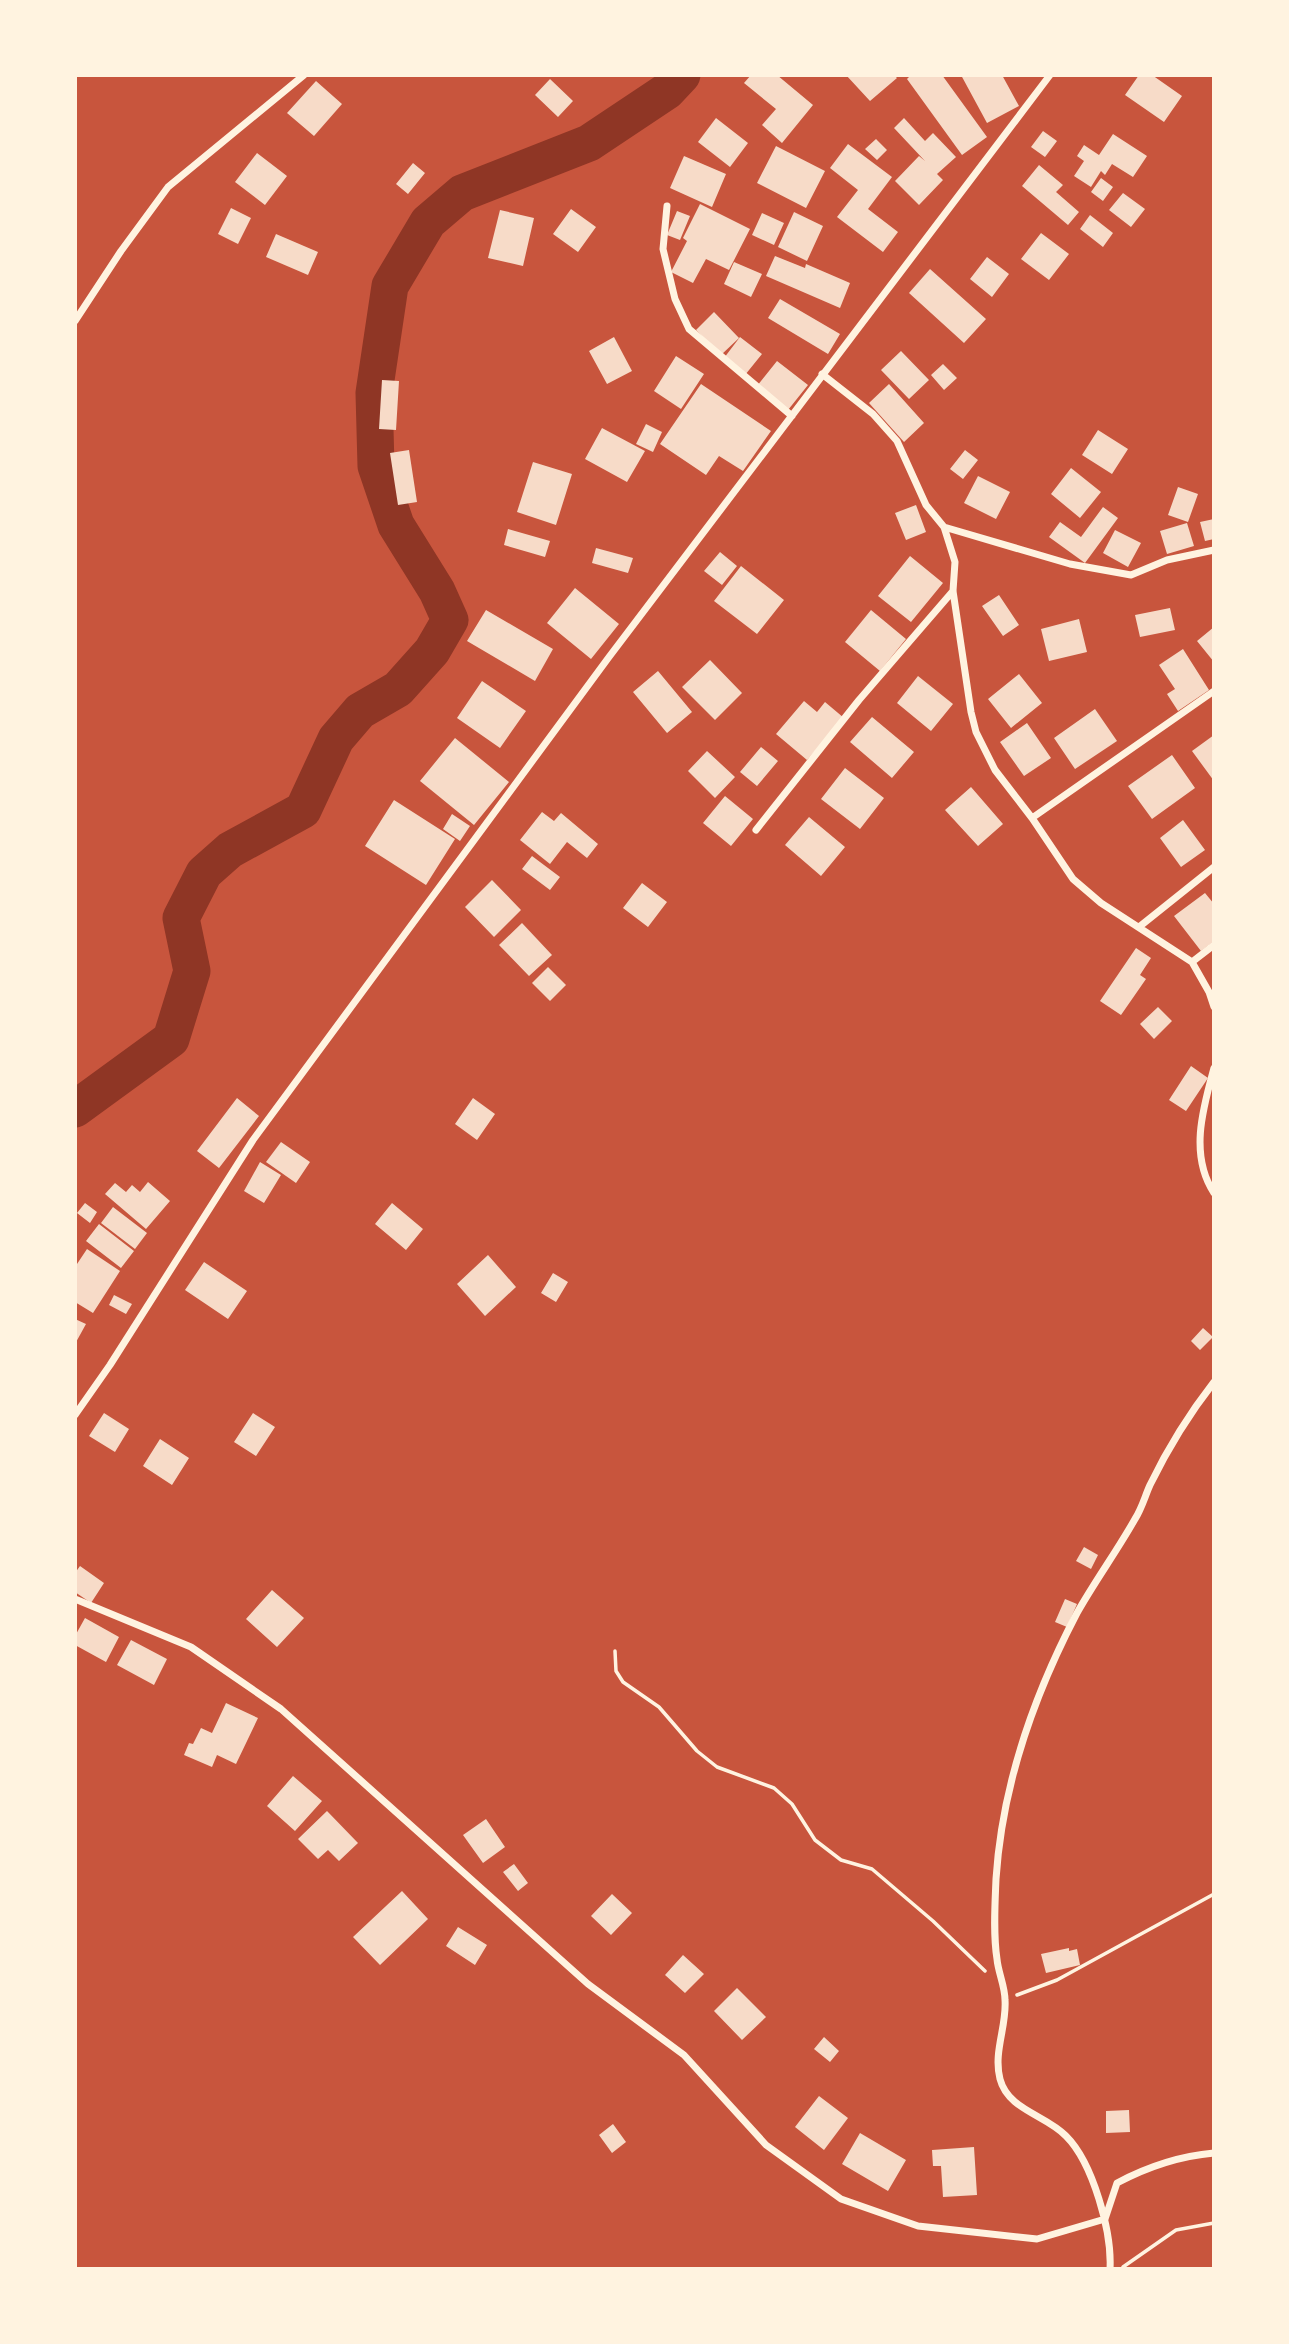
<svg xmlns="http://www.w3.org/2000/svg" width="1289" height="2344" font-family="'Source Serif 4',serif">
  <style>
    .lines { fill: none; stroke-linecap: round; stroke-linejoin: round }
    .river { stroke: #8f3625; stroke-width: 37 }
    .building { fill: #f7dbc8 }
    .path { stroke: #fff3e0; stroke-width: 3.5 }
    .minor { stroke: #fff3e0; stroke-width: 7 }
  </style>
  <rect width="100%" height="100%" fill="#c8553d"/>
  <g class="lines">
    <!-- river -->
    <path class="river" d="M75,1109L171,1039L192,971L181,918L204,873L230,850L303,810L336,739L360,711L398,689L432,651L450,620L437,591L396,525L376,466L374,393L390,286L428,222L462,193L589,143L667,91L682,75"/>
  </g>
  <!-- building -->
  <path class="building" d="M751,75H777L813,105L782,143L762,125L776,109L744,83Z
    M846,75H894L897,78L870,101Z
    M911,75H942L987,137L962,155L907,79Z
    M961,75H1002L1019,106L987,123Z
    M1139,75H1152L1182,96L1164,122L1125,95Z
    M550,79L573,101L558,117L535,95Z
    M316,81L342,104L314,136L287,113Z
    M716,118L748,143L730,167L698,142Z
    M904,118L925,141L933,133L956,157L937,174L943,180L919,205L895,181L919,156L925,161L894,128Z
    M1043,131L1057,141L1045,157L1031,147Z
    M1113,134L1147,156L1133,177L1112,164L1105,175L1101,171L1091,187L1074,176L1084,161L1077,156L1084,145L1099,155Z
    M876,139L887,150L877,160L865,149Z
    M848,144L892,177L868,209L898,232L883,252L837,217L858,190L830,168Z
    M776,146L825,171L806,208L757,183Z
    M257,153L287,176L265,205L235,182Z
    M684,156L726,174L712,207L670,188Z
    M413,163L425,173L408,194L396,184Z
    M1039,165L1063,185L1056,192L1079,212L1068,225L1022,186Z
    M1101,178L1113,187L1103,201L1091,192Z
    M1123,193L1145,209L1131,227L1109,210Z
    M700,204L750,229L729,270L706,259L693,283L671,272L687,241L683,238Z
    M231,208L251,218L238,244L218,234Z
    M571,209L596,227L578,252L553,234Z
    M500,210L534,218L523,266L488,258Z
    M677,211L690,216L680,240L667,235Z
    M794,212L823,226L807,261L778,247Z
    M762,213L784,223L774,245L752,235Z
    M1090,215L1113,233L1103,247L1080,229Z
    M1041,233L1069,254L1049,280L1021,259Z
    M276,234L318,252L308,275L266,257Z
    M775,256L805,268L806,264L850,283L840,308L766,276Z
    M987,257L1009,274L992,297L970,279Z
    M734,262L762,274L751,297L724,284Z
    M930,269L986,319L964,343L909,293Z
    M780,299L840,334L828,354L768,318Z
    M714,312L739,338L721,355L696,330Z
    M614,337L632,371L607,384L589,351Z
    M740,337L762,354L745,375L724,358Z
    M901,351L929,380L909,399L881,370Z
    M676,356L704,374L681,409L654,391Z
    M777,361L808,385L788,410L757,386Z
    M943,364L957,378L944,390L931,375Z
    M382,380L399,381L396,430L379,429Z
    M701,384L771,431L743,471L719,456L706,475L660,444Z
    M889,384L924,423L904,442L869,403Z
    M646,424L662,432L653,452L636,444Z
    M602,428L645,451L627,482L585,459Z
    M1098,430L1128,449L1112,474L1082,455Z
    M409,450L417,502L398,505L390,453Z
    M965,450L978,460L963,479L950,469Z
    M533,462L572,474L556,525L517,512Z
    M1071,468L1101,492L1080,518L1051,494Z
    M978,476L1010,492L996,519L964,503Z
    M1178,487L1198,494L1188,522L1168,515Z
    M916,505L926,532L906,540L895,513Z
    M1103,507L1118,518L1085,563L1049,537L1060,522L1081,537Z
    M1214,519V539L1205,541L1200,522Z
    M1187,523L1194,546L1167,554L1160,531Z
    M508,529L550,541L545,557L504,545Z
    M1115,530L1141,543L1128,567L1103,553Z
    M596,548L633,558L628,573L592,563Z
    M720,552L737,566L722,585L704,571Z
    M910,556L943,583L911,622L878,596Z
    M741,566L784,600L757,634L714,601Z
    M575,588L619,624L591,659L547,623Z
    M999,595L1019,625L1003,636L982,606Z
    M1170,608L1175,630L1140,637L1135,615Z
    M486,610L553,649L535,681L467,641Z
    M871,610L906,639L880,671L845,642Z
    M1079,619L1087,652L1049,661L1041,629Z
    M1214,627V662L1197,641Z
    M1183,649L1209,690L1178,711L1167,694L1175,689L1159,665Z
    M710,660L742,693L715,720L682,687Z
    M658,671L692,712L667,733L633,692Z
    M1019,674L1042,703L1011,728L988,699Z
    M918,676L953,704L931,731L897,703Z
    M482,681L526,711L500,748L457,718Z
    M804,701L817,712L825,702L844,718L807,760L776,734Z
    M1095,709L1117,741L1075,769L1054,738Z
    M872,717L914,752L892,778L850,742Z
    M1027,723L1051,758L1024,776L1000,742Z
    M1214,735V781L1192,751Z
    M455,738L509,782L474,825L420,781Z
    M761,747L778,761L757,786L740,772Z
    M707,751L735,777L715,798L688,771Z
    M1172,755L1195,788L1152,819L1128,786Z
    M845,768L884,798L860,829L821,799Z
    M971,787L1003,824L978,846L945,810Z
    M725,796L753,819L731,846L703,823Z
    M394,800L455,839L426,885L365,846Z
    M542,812L554,821L561,813L598,844L587,858L567,842L550,864L520,840Z
    M452,814L470,826L460,841L443,829Z
    M809,817L845,847L821,876L785,845Z
    M1183,820L1205,850L1181,867L1160,838Z
    M532,856L560,877L550,890L522,869Z
    M492,880L521,910L494,937L465,907Z
    M642,883L667,902L648,927L623,908Z
    M1205,893L1214,904V941L1201,951L1174,916Z
    M522,923L552,955L529,976L499,945Z
    M1136,948L1151,958L1140,975L1146,979L1121,1015L1100,1001Z
    M548,967L566,985L550,1001L532,983Z
    M1158,1007L1172,1021L1154,1039L1140,1024Z
    M1191,1066L1208,1078L1186,1111L1169,1100Z
    M237,1098L259,1116L219,1168L197,1151Z
    M473,1098L495,1114L477,1140L455,1124Z
    M281,1142L310,1162L296,1183L266,1162Z
    M260,1162L281,1175L264,1203L244,1191Z
    M148,1182L170,1201L146,1229L105,1194L115,1183L126,1192L132,1185L140,1192Z
    M85,1203L97,1212L90,1223L77,1213Z
    M392,1203L423,1229L406,1250L375,1224Z
    M113,1207L147,1233L135,1249L101,1223Z
    M99,1224L134,1251L121,1268L86,1241Z
    M87,1249L120,1271L93,1313L75,1302V1267Z
    M488,1255L516,1287L485,1316L457,1284Z
    M204,1262L247,1291L228,1319L185,1290Z
    M553,1273L568,1282L556,1302L541,1293Z
    M114,1295L132,1304L126,1314L109,1305Z
    M75,1319L86,1324L75,1344Z
    M1203,1328L1213,1337L1200,1350L1191,1341Z
    M104,1413L129,1429L115,1452L89,1436Z
    M253,1413L275,1427L256,1456L234,1442Z
    M160,1439L189,1458L172,1485L143,1466Z
    M1084,1547L1098,1555L1091,1569L1076,1561Z
    M80,1566L104,1583L91,1603L75,1592V1573Z
    M272,1590L304,1618L277,1647L246,1619Z
    M1065,1599L1077,1604L1067,1627L1055,1622Z
    M85,1618L119,1637L106,1662L75,1645V1636Z
    M131,1640L167,1659L154,1685L117,1665Z
    M226,1703L258,1718L236,1764L217,1755L212,1767L184,1755L189,1743L193,1744L201,1728L212,1733Z
    M293,1776L322,1801L295,1831L267,1806Z
    M327,1811L358,1843L339,1861L328,1850L318,1859L298,1839Z
    M486,1819L505,1847L483,1863L463,1835Z
    M514,1864L528,1883L518,1891L503,1872Z
    M402,1891L428,1919L380,1965L353,1937Z
    M612,1894L632,1913L611,1935L591,1916Z
    M458,1927L487,1945L475,1965L446,1946Z
    M1069,1948V1951L1077,1949L1080,1965L1046,1973L1041,1954Z
    M683,1955L704,1974L685,1993L665,1975Z
    M737,1988L766,2017L742,2040L714,2011Z
    M824,2037L839,2051L830,2062L814,2049Z
    M819,2096L848,2118L824,2150L795,2127Z
    M1129,2110L1130,2132L1106,2133V2111Z
    M613,2124L626,2142L612,2153L599,2135Z
    M860,2133L906,2160L888,2191L842,2164Z
    M974,2147L977,2195L943,2197L941,2166H933L932,2150Z"/>
  <g class="lines">
    <!-- path -->
    <path class="path" d="M615,1651L616,1671L623,1682L659,1707L697,1751L717,1767L774,1788L792,1804L815,1840L841,1860L872,1869L933,1921L985,1971
      M1017,1995L1057,1980L1214,1894
      M1123,2267L1176,2230L1214,2223"/>
    <!-- minor -->
    <path class="minor" d="M667,206L663,249L675,299L689,329L792,416
      M75,321L121,251L168,187L304,75
      M822,374L873,414L897,441L926,505L944,527L955,562L953,591L971,712L976,732L995,770L1032,818L1073,879L1101,903L1192,962L1209,992L1214,1007
      M944,527L1070,564L1131,575L1167,560L1214,550
      M1032,818L1214,691
      M756,830L859,700L953,591
      M1139,927L1214,867
      M1192,962L1214,945
      M1214,1068C1203,1108 1189,1155 1214,1193
      M75,1415L110,1365L253,1140L609,657L1050,75
      M75,1599L191,1647L281,1709L588,1984L684,2055L766,2145L841,2199L918,2226L1037,2239L1105,2219
      M1105,2219L1117,2183C1147,2167 1180,2156 1214,2153
      M1110,2269C1112,2232 1093,2163 1066,2136C1046,2115 1008,2110 1000,2079C993,2052 1007,2026 1005,2000C1005,1986 998,1972 997,1959C993,1934 995,1904 996,1879C1002,1787 1034,1695 1077,1613C1095,1581 1117,1551 1135,1519C1142,1508 1145,1496 1150,1485C1168,1448 1189,1414 1214,1382"/>
  </g>
  <!-- border -->
  <rect width="1289" height="2344" fill="none" stroke="#fff3e0" stroke-width="154"/>
</svg>
